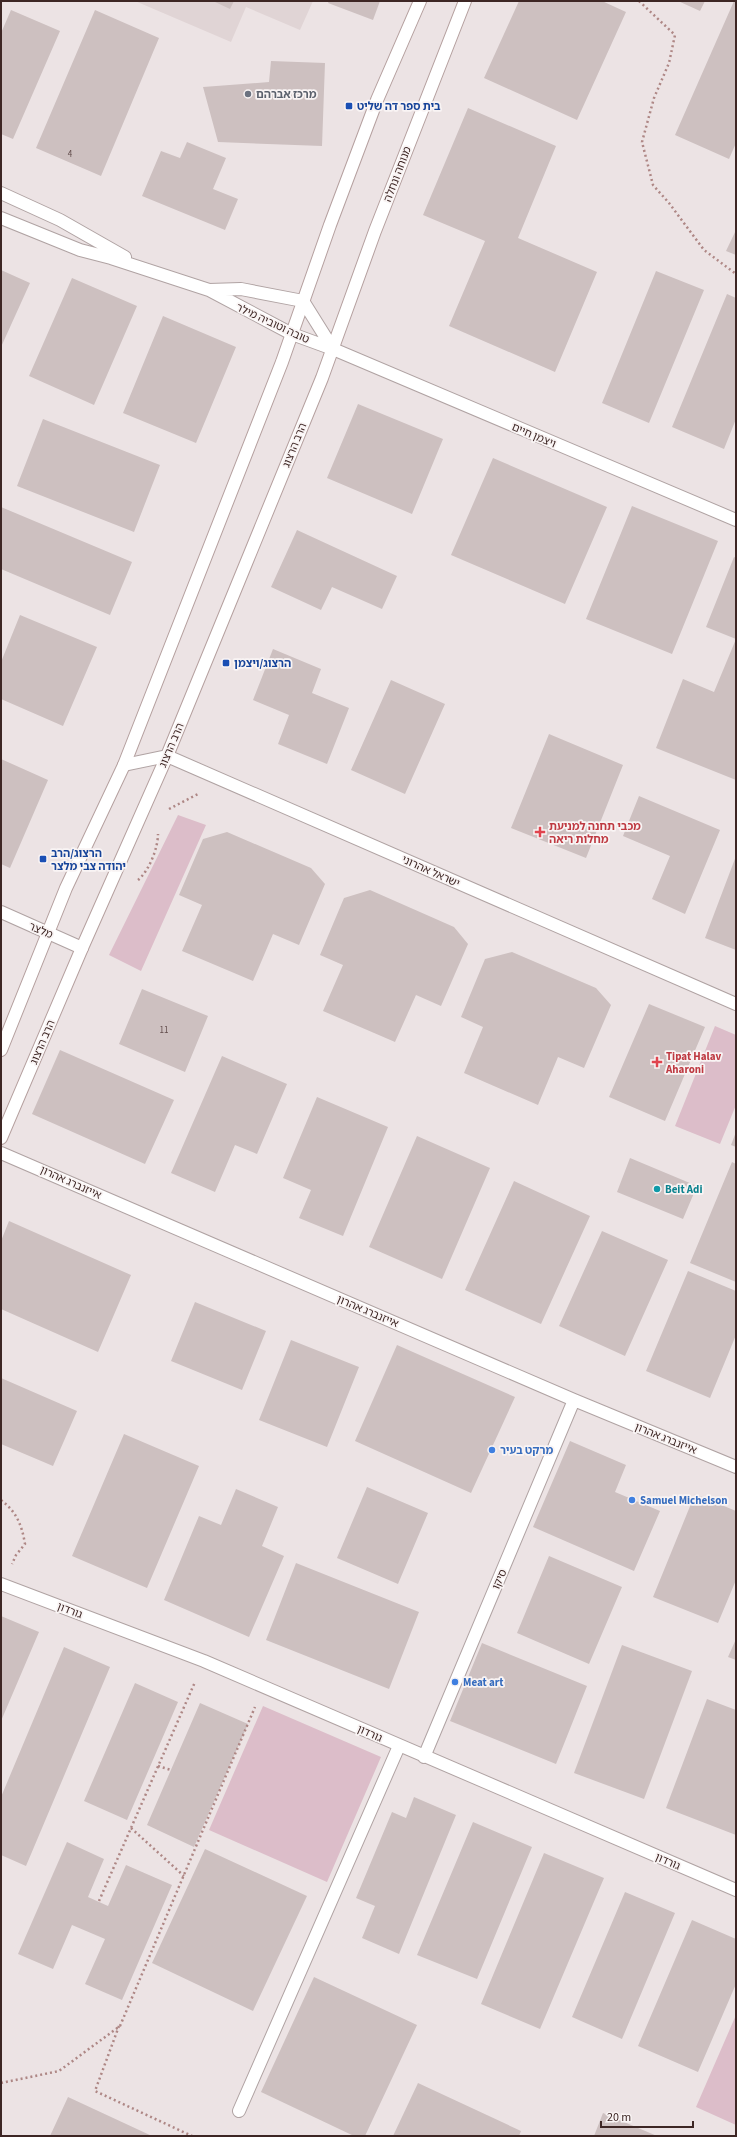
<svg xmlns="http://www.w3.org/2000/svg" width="737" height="2137" font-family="'Source Sans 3','Noto Sans Hebrew',sans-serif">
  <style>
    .built { fill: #e0d4d5 }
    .green { fill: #dcbdc9 }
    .building { fill: #cdc0c0 }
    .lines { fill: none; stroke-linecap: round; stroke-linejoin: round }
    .lane-casing { stroke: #b0a3a3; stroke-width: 14 }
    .street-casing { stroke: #b0a3a3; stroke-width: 14 }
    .secondary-casing { stroke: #b5a09f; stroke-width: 14 }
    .path { stroke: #ae8785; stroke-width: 2.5; stroke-dasharray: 2 3; stroke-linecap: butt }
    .lane { stroke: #fff; stroke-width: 12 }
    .street { stroke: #fff; stroke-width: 12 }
    .secondary { stroke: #fff; stroke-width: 12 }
    .worship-dot { fill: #6b7280; stroke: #f9f4f4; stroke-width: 1.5 }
    .transit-dot { fill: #1a4fb4; stroke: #f9f4f4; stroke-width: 1.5 }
    .health-dot { fill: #e0444e; stroke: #f9f4f4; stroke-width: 1.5 }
    .culture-dot { fill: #0f9aa8; stroke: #f9f4f4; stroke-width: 1.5 }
    .shop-dot { fill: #3f7fe0; stroke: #f9f4f4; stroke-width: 1.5 }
    .labels { text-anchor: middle; stroke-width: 3.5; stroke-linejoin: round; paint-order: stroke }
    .number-label { font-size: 9px; fill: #614c4b }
    .worship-label { font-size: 11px; font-weight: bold; fill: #5b616d; stroke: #f9f4f4; text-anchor: start }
    .transit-label { font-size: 11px; font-weight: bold; fill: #164399; stroke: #f9f4f4; text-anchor: start }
    .street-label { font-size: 11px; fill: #3d2624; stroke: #f9f4f4 }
    .health-label { font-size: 11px; font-weight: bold; fill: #be3a42; stroke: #f9f4f4; text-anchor: start }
    .culture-label { font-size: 11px; font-weight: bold; fill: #0d838f; stroke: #f9f4f4; text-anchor: start }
    .shop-label { font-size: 11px; font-weight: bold; fill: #366cbe; stroke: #f9f4f4; text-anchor: start }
  </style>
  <rect width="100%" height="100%" fill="#ece3e4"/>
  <!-- built -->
  <path class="built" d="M135,1H313L300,30L246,7L231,42Z"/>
  <!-- green -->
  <path class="green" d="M178,815L206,825L141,971L109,955Z
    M715,1026L736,1035V1105L720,1144L675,1126Z
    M263,1706L381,1757L327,1882L209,1830Z
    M736,2015V2125L696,2107Z"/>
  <!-- building -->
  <path class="building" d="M213,1H234L230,9Z
    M329,1H380L373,20L328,3Z
    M519,1H602L626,12L577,120L484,78Z
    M678,1H705L700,11Z
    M734,1H736V143L729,159L675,135Z
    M11,10L60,31L13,139L1,134V33Z
    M95,10L159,38L101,176L36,148Z
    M271,61L325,63L322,146L218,142L203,87L269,82Z
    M468,108L556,146L518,238L597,272L555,372L449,326L485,241L423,215Z
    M187,142L226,158L213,189L238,199L225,230L142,196L161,151L180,158Z
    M736,230V255L726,251Z
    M1,270L30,283L1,347Z
    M656,271L704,290L649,423L602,403Z
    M72,278L137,306L94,405L29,376Z
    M727,294L736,298V419L724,449L672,427Z
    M163,316L236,347L196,443L123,413Z
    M358,404L443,439L412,514L327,478Z
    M43,419L160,465L134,532L17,486Z
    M493,458L607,507L565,604L451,555Z
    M632,506L718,541L672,654L586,619Z
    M1,507L132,562L110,615L1,569Z
    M297,530L397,576L382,609L332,587L321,610L271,587Z
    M734,557L736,558V780L656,748L683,679L714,692L736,639L706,627Z
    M20,615L97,647L63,726L1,699V662Z
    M273,649L321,669L312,693L349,708L327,764L278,744L289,715L253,700Z
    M391,680L445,704L405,794L351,770Z
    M549,734L623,765L586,858L511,828Z
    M1,759L48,780L10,868L1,864Z
    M639,796L720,830L685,914L652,899L670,856L623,836Z
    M227,832L311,868L325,884L299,945L273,934L253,981L182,951L202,905L179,895L203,839Z
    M736,856V950L705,938Z
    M370,890L454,927L468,944L441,1006L416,995L395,1042L323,1011L343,965L320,955L344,898Z
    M512,952L596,988L611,1005L584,1068L558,1057L538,1105L464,1073L483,1027L461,1017L485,959Z
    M142,989L208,1016L185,1072L119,1044Z
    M649,1004L705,1027L665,1121L609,1097Z
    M60,1050L174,1100L145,1164L32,1114Z
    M222,1056L287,1084L257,1154L235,1145L215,1192L171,1173Z
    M317,1097L388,1127L343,1236L299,1218L311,1190L283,1178Z
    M736,1132V1147L731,1145Z
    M417,1136L490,1168L442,1279L369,1247Z
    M630,1158L697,1186L683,1219L617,1192Z
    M732,1162L736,1164V1282L690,1263Z
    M514,1181L590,1216L541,1324L465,1290Z
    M9,1221L131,1275L98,1352L1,1309V1241Z
    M602,1231L668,1260L625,1356L559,1326Z
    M688,1271L736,1291V1335L710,1398L646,1371Z
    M195,1302L266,1331L242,1390L171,1361Z
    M291,1340L359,1367L327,1447L259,1420Z
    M397,1345L515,1397L471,1493L355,1441Z
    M1,1378L77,1411L53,1466L1,1444Z
    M124,1434L199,1466L147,1588L72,1556Z
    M570,1441L626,1465L615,1492L660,1511L634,1571L533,1527Z
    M367,1487L428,1513L398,1584L337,1558Z
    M236,1489L278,1507L262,1546L284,1556L249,1637L164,1600L199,1516L221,1525Z
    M695,1494L736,1511V1580L718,1623L653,1597Z
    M549,1556L622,1587L589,1664L517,1633Z
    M296,1563L419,1612L389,1689L266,1640Z
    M1,1616L39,1632L1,1721Z
    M736,1639V1660L728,1657Z
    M482,1643L587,1686L556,1764L450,1721Z
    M622,1645L692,1671L644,1799L574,1773Z
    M64,1647L110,1667L26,1866L1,1855V1797Z
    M135,1683L178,1702L127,1820L84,1801Z
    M707,1699L736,1710V1835L666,1808Z
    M200,1703L248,1724L194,1847L147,1825Z
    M414,1797L456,1815L399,1954L362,1938L375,1906L356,1898L392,1812L406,1818Z
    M473,1822L532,1847L477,1979L417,1955Z
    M67,1842L104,1859L88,1897L108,1906L126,1865L172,1885L122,2000L85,1984L105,1939L72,1925L53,1969L18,1954Z
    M205,1849L307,1896L253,2011L152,1963Z
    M544,1853L604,1878L540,2029L481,2004Z
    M625,1892L675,1913L622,2039L572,2017Z
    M692,1920L736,1939V1984L698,2072L638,2046Z
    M314,1977L417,2025L365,2136H354L261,2092Z
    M418,2083L521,2131L519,2136H393Z
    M68,2097L152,2136H50Z
    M603,2113L657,2136H594Z"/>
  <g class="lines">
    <!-- lane casing -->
    <g class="lane-casing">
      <path id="lane" d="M239,2111L399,1746"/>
    </g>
    <!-- street casing -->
    <g class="street-casing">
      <path id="street" d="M1,193L60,220L125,257
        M1,218L80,250L111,258L209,290L292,334L333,349L736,520
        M209,290L241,289L303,301L333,349
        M124,765L167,756L736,1004
        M1,912L82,948
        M1,1153L574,1400L736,1467
        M1,1584L204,1661L736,1890
        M424,1757L574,1400"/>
    </g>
    <!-- secondary casing -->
    <g class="secondary-casing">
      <path id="secondary" d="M1,1050L66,888L124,765L282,362L330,225L377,100L420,1
        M1,1138L82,948L167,756L322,378L375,231L465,1"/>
    </g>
    <!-- path -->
    <path class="path" d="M639,1L675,35L669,63L654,98L642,142L653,185L669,203L704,250L736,274
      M169,809L198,794
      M138,880C149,871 158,848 158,834
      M1,1500C17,1512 22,1526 25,1544L16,1555L12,1564
      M158,1766L171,1770
      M131,1828L184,1876
      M99,1901L195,1682
      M119,2026L95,2091L192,2136
      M1,2083L59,2071L120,2026L255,1707"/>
    <!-- lane -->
    <use href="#lane" class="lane"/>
    <!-- street -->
    <use href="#street" class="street"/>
    <!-- secondary -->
    <use href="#secondary" class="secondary"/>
  </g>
  <!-- markers -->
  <circle class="worship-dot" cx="248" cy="94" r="4"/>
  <g class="transit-dot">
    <rect x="345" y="102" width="8" height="8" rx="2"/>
    <rect x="222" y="659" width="8" height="8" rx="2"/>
    <rect x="39" y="855" width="8" height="8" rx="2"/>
  </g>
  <g class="health-dot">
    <path d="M538 826h4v4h4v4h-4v4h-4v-4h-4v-4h4z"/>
    <path d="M655 1056h4v4h4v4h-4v4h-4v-4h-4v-4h4z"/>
  </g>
  <circle class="culture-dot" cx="657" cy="1189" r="4"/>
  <g class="shop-dot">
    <circle cx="492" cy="1450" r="4"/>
    <circle cx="632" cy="1500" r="4"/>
    <circle cx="455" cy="1682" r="4"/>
  </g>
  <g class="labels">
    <!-- number labels -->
    <g class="number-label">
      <text x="70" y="157">4</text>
      <text x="164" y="1033">11</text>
    </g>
    <!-- worship labels -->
    <g class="worship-label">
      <text x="256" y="98">מרכז אברהם</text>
    </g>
    <!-- transit labels -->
    <g class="transit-label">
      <text x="357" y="110">בית ספר דה שליט</text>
      <text x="234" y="667">הרצוג/ויצמן</text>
      <text x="51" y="857">הרצוג/הרב<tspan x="51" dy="13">יהודה צבי מלצר</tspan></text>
    </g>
    <!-- street labels -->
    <g class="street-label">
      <text transform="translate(397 174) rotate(-69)" y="4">מנוחה ונחלה</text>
      <text transform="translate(273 323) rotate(25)" y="4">טובה וטוביה מילר</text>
      <text transform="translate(534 435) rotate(23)" y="4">ויצמן חיים</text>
      <text transform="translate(294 445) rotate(-68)" y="4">הרב הרצוג</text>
      <text transform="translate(171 745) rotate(-67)" y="4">הרב הרצוג</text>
      <text transform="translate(431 871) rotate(24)" y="4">ישראל אהרוני</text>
      <text transform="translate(41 930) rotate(23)" y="4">מלצר</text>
      <text transform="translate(42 1042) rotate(-67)" y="4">הרב הרצוג</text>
      <text transform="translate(71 1182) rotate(24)" y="4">אייזנברג אהרון</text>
      <text transform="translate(368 1311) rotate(23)" y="4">אייזנברג אהרון</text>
      <text transform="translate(666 1438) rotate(22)" y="4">אייזנברג אהרון</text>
      <text transform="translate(499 1579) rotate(-67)" y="4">סיקו</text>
      <text transform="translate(70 1610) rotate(21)" y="4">גורדון</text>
      <text transform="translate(370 1733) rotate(24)" y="4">גורדון</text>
      <text transform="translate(668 1861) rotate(23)" y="4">גורדון</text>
    </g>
    <!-- health labels -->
    <g class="health-label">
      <text x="549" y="830">מכבי תחנה למניעת<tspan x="549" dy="13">מחלות ריאה</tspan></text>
      <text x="666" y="1060">Tipat Halav<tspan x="666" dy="13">Aharoni</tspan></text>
    </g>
    <!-- culture labels -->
    <g class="culture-label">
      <text x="665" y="1193">Beit Adi</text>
    </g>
    <!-- shop labels -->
    <g class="shop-label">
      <text x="500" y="1454">מרקט בעיר</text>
      <text x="640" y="1504">Samuel Michelson</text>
      <text x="463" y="1686">Meat art</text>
    </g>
  </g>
  <!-- border -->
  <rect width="737" height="2137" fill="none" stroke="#3d2624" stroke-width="4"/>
  <!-- scale -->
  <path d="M601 2121v6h92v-6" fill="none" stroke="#3d2624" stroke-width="2"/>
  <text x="607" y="2121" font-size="12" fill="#3d2624" stroke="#f9f4f4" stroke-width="3" paint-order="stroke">20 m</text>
</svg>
